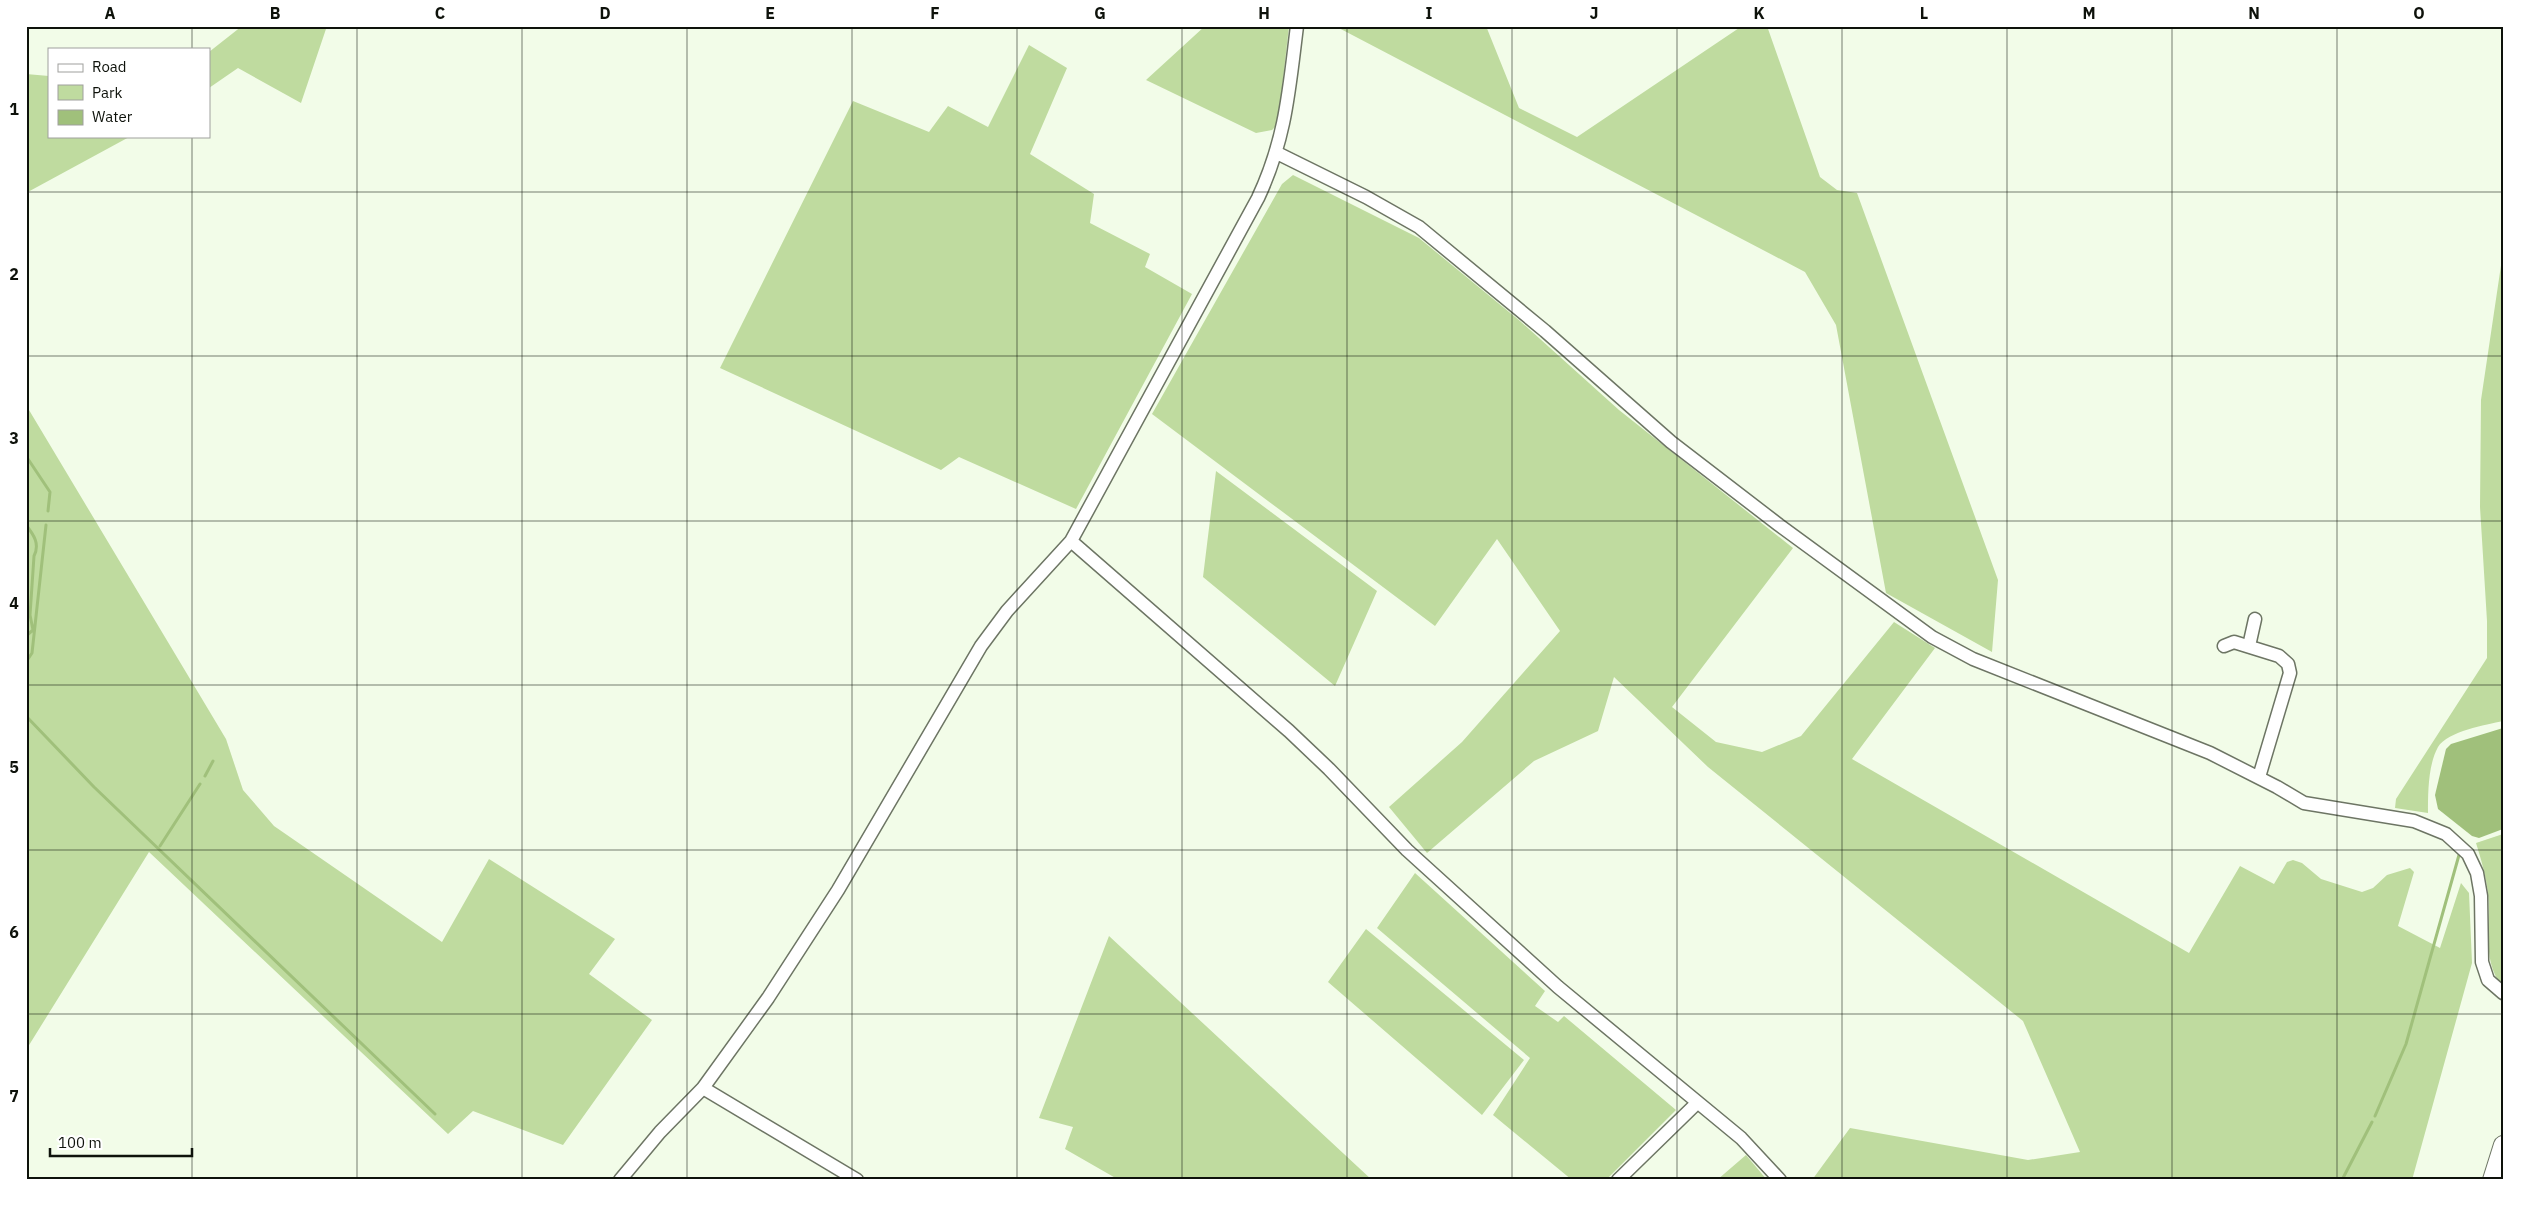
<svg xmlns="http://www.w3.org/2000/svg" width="2529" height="1206" font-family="'IBM Plex Sans',sans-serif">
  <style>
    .green { fill: #bfdb9f }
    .water { fill: #a0c07b }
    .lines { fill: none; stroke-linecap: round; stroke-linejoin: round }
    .stream { stroke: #a0c07b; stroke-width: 3 }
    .minor-casing { stroke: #6d7564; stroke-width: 15 }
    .highway-casing { stroke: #6d7564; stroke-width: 20 }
    .minor { stroke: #fff; stroke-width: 12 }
    .highway { stroke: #fff; stroke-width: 18 }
    .grid { fill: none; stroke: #0e120b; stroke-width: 1; stroke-opacity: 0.55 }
    .neatline { fill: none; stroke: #0e120b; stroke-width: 2 }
    .grid-label { font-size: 16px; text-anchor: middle; font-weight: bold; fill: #0e120b }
  </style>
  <rect width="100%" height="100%" fill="#f2fce8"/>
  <!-- green -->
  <path class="green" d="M242,26H327L301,103L238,68L209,88V52Z
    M1205,26H1289L1278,124L1272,130L1256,133L1146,80Z
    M1335,26H1486L1519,108L1577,137L1742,26H1767L1820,177L1837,190L1857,193L1998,580L1992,652L1886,593L1836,325L1805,272Z
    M1029,45L1067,68L1030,154L1094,194L1090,223L1150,254L1145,267L1192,294L1076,509L959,457L941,470L720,368L853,101L929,132L948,106L988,127Z
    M26,74L49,76V136H131L26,193Z
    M1293,175L1419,238L1520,321L1619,410L1793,548L1672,707L1716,742L1762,752L1801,736L1894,622L1935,648L1852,759L2189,953L2240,866L2274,884L2287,862L2293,860L2302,863L2321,879L2362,892L2373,888L2387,875L2410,868L2414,872L2398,926L2440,948L2461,883L2469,893L2472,963L2412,1180H1812L1850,1128L2028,1160L2080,1152L2023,1021L1708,767L1614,677L1598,731L1534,761L1427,853L1389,807L1462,742L1560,631L1497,539L1435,626L1152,414L1282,184Z
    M2503,252V721C2486,725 2448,731 2438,747C2428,765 2428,793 2428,813L2395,808L2396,799L2487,658V621L2480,507L2481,400Z
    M26,405L226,739L243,790L274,826L442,942L489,859L615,939L589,974L652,1020L563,1145L473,1111L448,1134L149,852L26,1050Z
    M1216,471L1377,591L1335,686L1203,577Z
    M2503,834V987C2480,960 2492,925 2488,893C2486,876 2481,859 2476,843Z
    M1415,873L1545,991L1535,1006L1558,1022L1564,1016L1676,1110L1606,1180H1572L1493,1115L1530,1058L1377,928Z
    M1366,929L1524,1060L1482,1115L1328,982Z
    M1109,936L1372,1180H1119L1065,1149L1073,1127L1039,1118Z
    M1746,1155L1767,1180H1717Z"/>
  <!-- water -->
  <path class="water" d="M2503,728V829L2479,838L2472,836L2438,809L2435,795L2446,749L2451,744Z"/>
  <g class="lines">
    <!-- stream -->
    <path class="stream" d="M26,456L50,492L48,511
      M26,525C34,535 40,544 34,556L30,615L33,630L26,636
      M26,662L32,653L46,525
      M26,716L94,787L435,1114
      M205,776L213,761
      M160,846L200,784
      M2375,1116L2406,1044L2459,855
      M2342,1180L2372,1122"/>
    <!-- minor casing -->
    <g class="minor-casing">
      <path id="minor" d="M1277,153L1366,197L1419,227L1545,331L1671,442L1779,525L1932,637L1973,659L2210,753L2277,787L2304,803L2414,821L2446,834L2468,854L2477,873L2481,896L2482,962L2488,980L2503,993
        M1071,541L1289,731L1329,769L1407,850L1558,987L1741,1138L1780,1180
        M2224,646L2234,642L2279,656L2288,664L2290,673L2259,777
        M2249,646L2255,619
        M703,1088L857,1180
        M620,1180L660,1132L703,1088L768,998L838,890L981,646L1007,611L1071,541L1258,198C1286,138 1289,90 1297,26
        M1618,1180L1697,1103"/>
    </g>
    <!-- highway casing -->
    <g class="highway-casing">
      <path id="highway" d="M2492,1180L2503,1145"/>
    </g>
    <!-- minor -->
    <use href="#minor" class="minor"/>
    <!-- highway -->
    <use href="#highway" class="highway"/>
  </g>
  <!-- grid -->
  <path class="grid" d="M192,26V49M357,26V1180M522,26V1180M687,26V1180M852,26V1180M1017,26V1180M1182,26V1180M1347,26V1180M1512,26V1180M1677,26V1180M1842,26V1180M2007,26V1180M2172,26V1180M2337,26V1180M192,136V1180M26,192H2503M26,356H2503M26,521H2503M26,685H2503M26,850H2503M26,1014H2503"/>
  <!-- border -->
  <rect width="2529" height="1206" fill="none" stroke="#ffffff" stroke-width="55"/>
  <!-- legend -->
  <rect x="48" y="48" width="162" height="90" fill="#ffffff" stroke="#9fa09d"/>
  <rect x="58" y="64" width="25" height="8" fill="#ffffff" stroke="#9fa09d"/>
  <text x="92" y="72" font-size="15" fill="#0e120b">Road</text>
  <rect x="58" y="85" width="25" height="15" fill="#bfdb9f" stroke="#9fa09d"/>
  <text x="92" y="98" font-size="15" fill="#0e120b">Park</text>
  <rect x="58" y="110" width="25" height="15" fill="#a0c07b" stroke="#9fa09d"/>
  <text x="92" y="122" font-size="15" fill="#0e120b">Water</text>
  <!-- scale -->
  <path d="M50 1148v8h142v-8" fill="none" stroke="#0e120b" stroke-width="2.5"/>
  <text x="58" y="1148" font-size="15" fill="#0e120b" stroke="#ffffff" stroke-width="4" paint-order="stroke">100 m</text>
  <rect x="28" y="28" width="2474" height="1150" class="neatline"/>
  <g class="grid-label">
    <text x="110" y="19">A</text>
    <text x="275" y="19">B</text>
    <text x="440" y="19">C</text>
    <text x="605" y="19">D</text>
    <text x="770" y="19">E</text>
    <text x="935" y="19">F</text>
    <text x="1100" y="19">G</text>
    <text x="1264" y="19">H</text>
    <text x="1429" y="19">I</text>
    <text x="1594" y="19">J</text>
    <text x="1759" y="19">K</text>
    <text x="1924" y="19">L</text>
    <text x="2089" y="19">M</text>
    <text x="2254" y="19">N</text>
    <text x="2419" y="19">O</text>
    <text x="14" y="115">1</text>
    <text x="14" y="280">2</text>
    <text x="14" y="444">3</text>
    <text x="14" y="609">4</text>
    <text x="14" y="773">5</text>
    <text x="14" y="938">6</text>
    <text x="14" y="1102">7</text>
  </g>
</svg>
